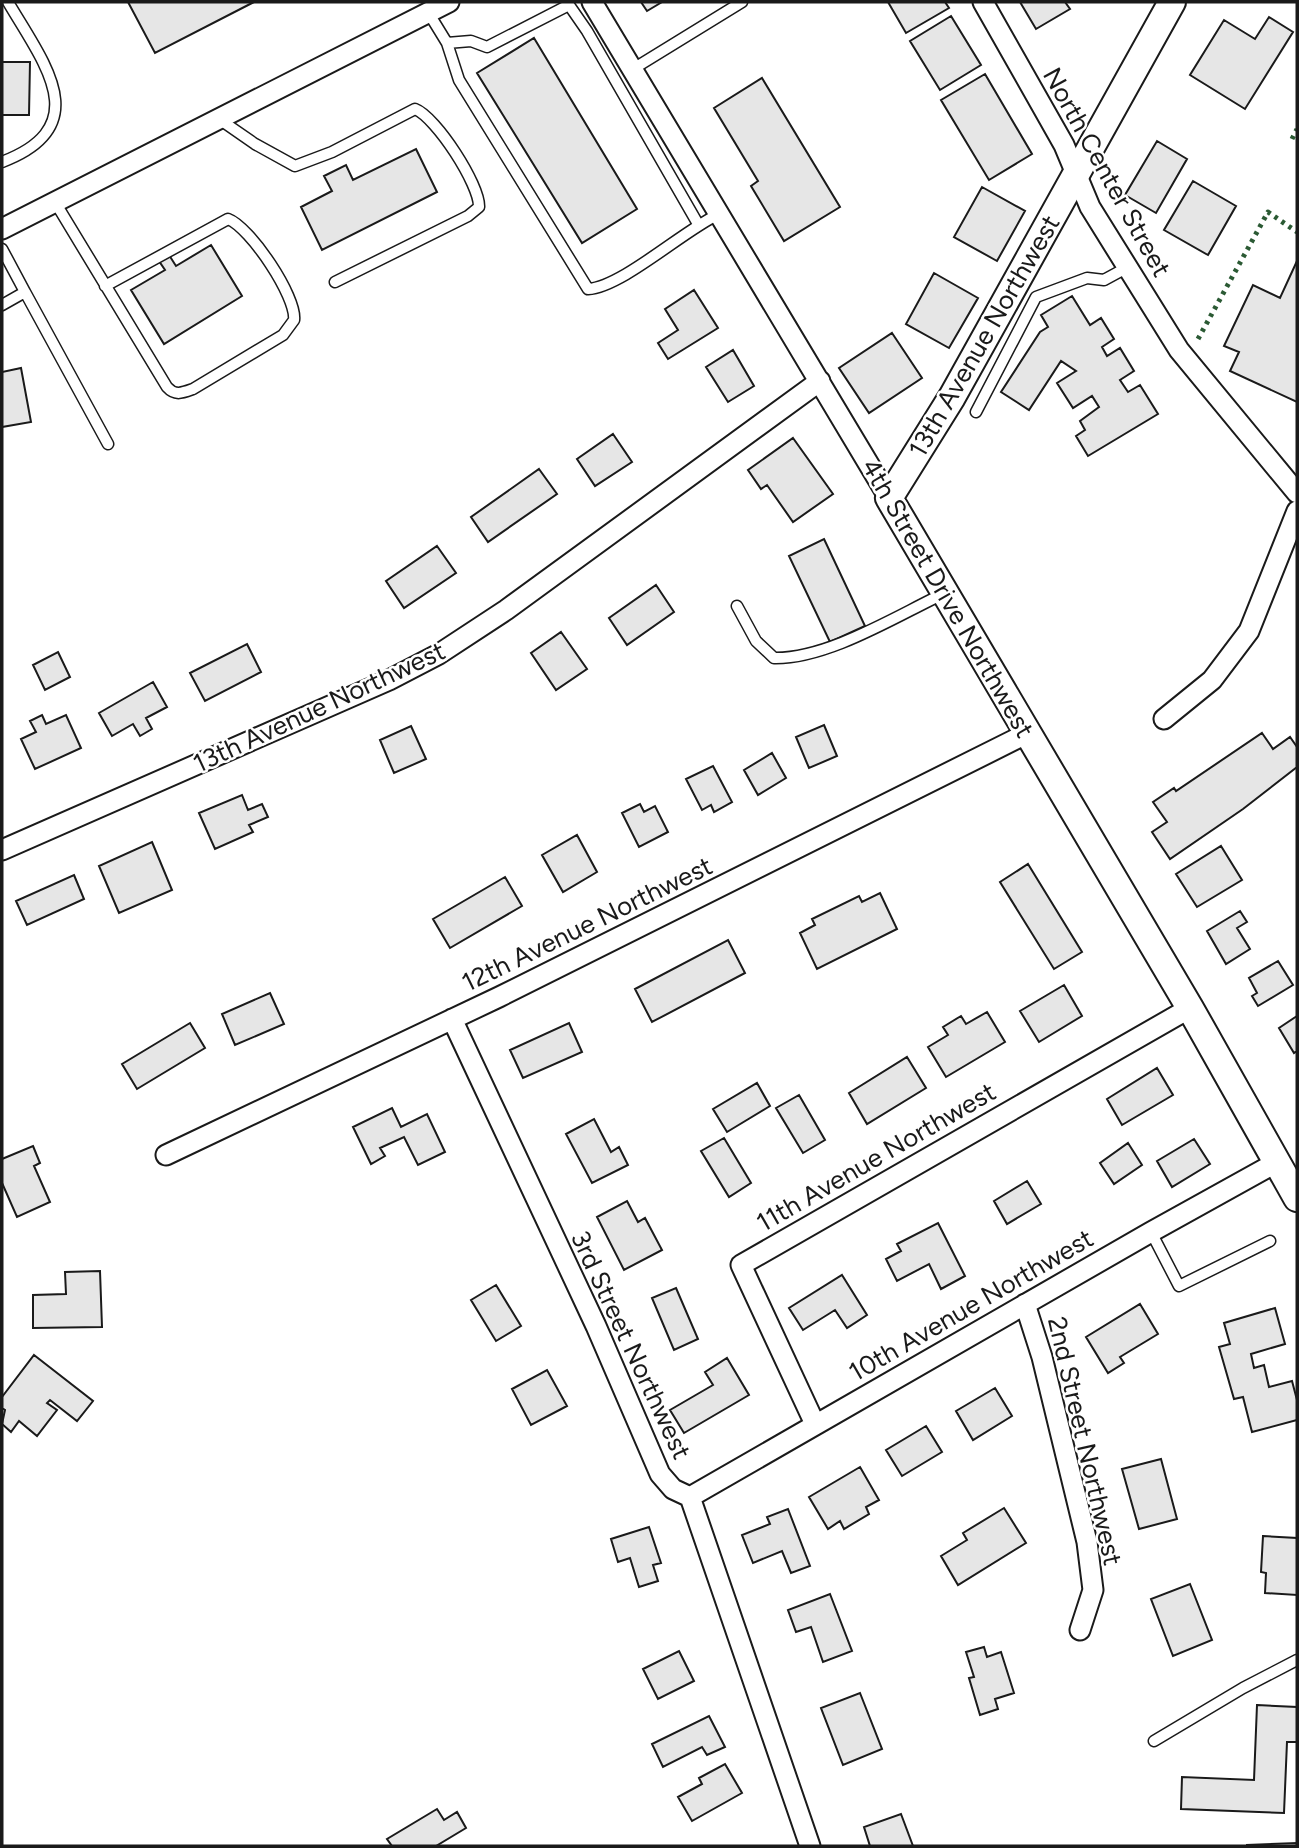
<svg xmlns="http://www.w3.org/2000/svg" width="1299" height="1848" font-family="Figtree,sans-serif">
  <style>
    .building { fill: #e6e6e6; stroke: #1a1a1a; stroke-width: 2 }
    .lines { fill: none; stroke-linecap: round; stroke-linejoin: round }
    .lane-casing { stroke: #1a1a1a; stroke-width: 13 }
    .street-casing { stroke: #1a1a1a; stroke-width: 23 }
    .secondary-casing { stroke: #1a1a1a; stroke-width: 30 }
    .lane { stroke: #fff; stroke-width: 10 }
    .street { stroke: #fff; stroke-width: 19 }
    .secondary { stroke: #fff; stroke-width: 26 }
    .hedge { stroke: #2b5a34; stroke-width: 5; stroke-dasharray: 3.5 5; stroke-linecap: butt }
    .labels { text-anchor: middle; stroke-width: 5; stroke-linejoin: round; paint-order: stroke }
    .street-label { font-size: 26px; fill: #1a1a1a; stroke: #fff }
  </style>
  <rect width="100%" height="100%" fill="#fff"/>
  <!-- building -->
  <path class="building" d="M128,2H254L155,53Z
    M641,2H662L647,11Z
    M888,2H945L949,8L906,33Z
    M1020,2H1065L1070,9L1036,29Z
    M951,16L981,65L940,90L910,41Z
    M1269,17L1293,32L1245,109L1190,75L1224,20L1255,39Z
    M534,38L637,209L582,243L477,73Z
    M2,62H30L29,115H2Z
    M985,74L1032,154L989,180L941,100Z
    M762,78L840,207L784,241L751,186L758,181L714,108Z
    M1157,141L1187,159L1156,213L1125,195Z
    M416,149L437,192L322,250L301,207L332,191L324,176L346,165L353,180Z
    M1193,181L1236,206L1208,255L1164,230Z
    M982,187L1025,211L997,261L954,237Z
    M211,245L242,296L164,344L131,290L165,270L159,261L169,255L176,266Z
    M1297,261V402L1230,371L1239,352L1224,346L1253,285L1280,298Z
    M934,273L978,298L949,348L906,324Z
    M694,290L718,328L668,359L658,343L678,330L665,309Z
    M1072,296L1090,325L1101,318L1114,339L1102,347L1107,356L1120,348L1134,371L1120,380L1128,392L1140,385L1158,414L1088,456L1076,436L1085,430L1080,421L1099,407L1092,396L1073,408L1057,383L1076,371L1061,361L1029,410L1001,392L1040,332L1048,327L1041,315Z
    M892,333L922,378L869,413L839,368Z
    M733,350L754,386L728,402L706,367Z
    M21,368L31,422L2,427V372Z
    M613,434L632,462L595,486L577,459Z
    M793,438L833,494L793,522L767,485L761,489L748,470Z
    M539,469L557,494L488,542L471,517Z
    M824,539L865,626L830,642L789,556Z
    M437,546L456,573L404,608L386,581Z
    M656,585L674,612L627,645L609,618Z
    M561,632L587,669L556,690L531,653Z
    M247,644L261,672L205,701L190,673Z
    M58,652L70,677L45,690L33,665Z
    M153,682L167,707L146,718L152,729L140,736L133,724L112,736L99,713Z
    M42,715L46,724L66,715L81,748L35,769L21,739L36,732L30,721Z
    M824,725L837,756L809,768L796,737Z
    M411,726L426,759L394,773L380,740Z
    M1262,733L1273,749L1290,737L1297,747V767L1243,809L1170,859L1152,832L1167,822L1153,802L1174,788L1176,791Z
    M772,753L786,778L758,795L744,770Z
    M713,766L732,802L714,812L711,805L702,810L686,779Z
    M242,795L248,810L262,804L268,817L249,825L253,832L215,849L199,813Z
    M640,804L644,812L655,806L668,832L639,847L622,813Z
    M577,835L597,872L563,892L542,855Z
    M152,842L172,890L119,913L99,866Z
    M1221,846L1242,880L1197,907L1176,874Z
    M1028,864L1082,952L1054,969L1000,882Z
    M74,875L84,899L27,925L16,901Z
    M505,877L522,906L450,948L433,919Z
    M880,893L897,929L817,969L800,933L815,925L812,919L859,896L862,902Z
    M1240,911L1247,922L1237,928L1250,949L1226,964L1207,931Z
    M728,940L745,973L652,1022L635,989Z
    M1278,961L1293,985L1258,1006L1252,996L1257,993L1249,978Z
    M1064,985L1082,1016L1039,1042L1020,1011Z
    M270,993L284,1024L235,1045L222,1014Z
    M987,1012L1005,1042L946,1077L928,1047L948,1035L943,1027L961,1016L966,1024Z
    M1297,1016V1051L1294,1053L1279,1028Z
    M190,1023L205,1048L137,1089L122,1064Z
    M569,1023L582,1052L523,1078L510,1050Z
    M907,1057L926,1088L867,1124L849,1093Z
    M1157,1068L1173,1095L1122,1125L1107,1099Z
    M757,1083L770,1106L727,1132L713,1109Z
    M799,1095L825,1140L803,1153L776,1108Z
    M392,1108L401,1127L427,1114L445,1152L418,1165L404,1137L380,1148L385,1156L371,1164L353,1127Z
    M594,1119L611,1152L619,1147L628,1165L592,1183L566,1134Z
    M724,1138L751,1183L729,1197L701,1151Z
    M1194,1139L1210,1164L1172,1187L1157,1161Z
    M1128,1143L1142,1165L1114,1184L1100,1163Z
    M33,1146L40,1163L34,1166L50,1202L17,1217L2,1183V1159Z
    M1027,1181L1041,1204L1007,1224L994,1201Z
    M627,1201L638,1222L645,1218L662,1250L624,1270L597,1217Z
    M938,1223L965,1276L941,1289L929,1264L897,1281L886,1259L901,1251L897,1244Z
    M100,1271L102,1327L33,1328V1295L66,1294L65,1272Z
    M842,1275L867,1315L847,1328L835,1310L803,1330L789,1308Z
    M496,1285L521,1326L496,1341L471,1300Z
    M676,1288L698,1339L674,1350L652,1298Z
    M1140,1304L1158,1334L1120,1357L1124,1363L1108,1373L1086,1337Z
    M1275,1308L1285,1344L1251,1354L1254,1368L1264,1365L1269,1387L1292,1381L1297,1400V1420L1252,1432L1243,1397L1234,1399L1219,1347L1230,1344L1224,1323Z
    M34,1355L93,1401L77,1421L50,1400L47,1403L57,1410L37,1436L19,1421L11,1432L2,1424L5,1410L2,1408V1397Z
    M727,1358L749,1395L684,1433L670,1410L713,1385L705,1372Z
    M547,1370L567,1406L531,1425L512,1389Z
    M995,1388L1012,1416L973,1440L956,1411Z
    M926,1426L942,1452L902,1476L886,1450Z
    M1161,1459L1177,1519L1139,1529L1122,1469Z
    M860,1467L879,1500L866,1507L869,1514L844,1529L840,1521L828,1529L809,1497Z
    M1004,1508L1026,1543L958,1585L941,1556L967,1540L963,1533Z
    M788,1509L810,1566L791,1573L782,1551L753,1563L742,1535L770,1524L767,1517Z
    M649,1527L661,1563L653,1565L658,1581L639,1587L630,1558L618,1562L611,1539Z
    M1263,1536L1297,1538V1595L1265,1593L1266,1573L1261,1572Z
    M1190,1584L1212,1640L1173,1656L1151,1599Z
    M830,1594L852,1651L823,1662L811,1627L796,1632L788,1610Z
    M984,1647L987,1657L1001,1652L1014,1693L995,1699L998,1709L980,1715L969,1678L974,1677L966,1652Z
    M679,1651L694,1681L658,1699L643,1669Z
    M860,1693L882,1749L843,1765L821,1708Z
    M1257,1705L1297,1707V1742H1287L1284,1813L1181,1809L1182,1777L1254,1780Z
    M709,1716L725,1747L707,1755L702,1747L663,1767L652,1744Z
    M725,1764L742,1793L692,1821L678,1797L702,1784L699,1778Z
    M437,1809L444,1820L457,1812L466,1828L436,1846H392L387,1839Z
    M901,1814L913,1846H870L864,1827Z
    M1297,1843V1846H1247V1845Z"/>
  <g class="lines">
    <!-- lane casing -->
    <g class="lane-casing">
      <path id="lane" d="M428,12L447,43L459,80L588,289C622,287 684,230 719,214
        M447,43L471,41L487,47L569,5L587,31L698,224
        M633,69L742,2
        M219,119L255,144L295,166L332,152L415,109C436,117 480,185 479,207L468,216L335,282
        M2,162C97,126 43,62 8,2
        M55,202L167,387C175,396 182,393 193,389L283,335L294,320C297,297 250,227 228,219L105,286
        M2,249L25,292L2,305
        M25,292L108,444
        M976,412L1036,297L1087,278L1104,280L1128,267
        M737,606L756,641L774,658C828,659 896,616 945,593
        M1151,1232L1179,1286L1270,1241
        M1154,1741L1243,1688L1297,1660"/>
    </g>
    <!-- street casing -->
    <g class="street-casing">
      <path id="street" d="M592,2L889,498
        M983,2L1064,145L1090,207L1179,350L1297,493
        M2,229L449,2
        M1164,719L1212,680L1249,631L1297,511
        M2,850L389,680L439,654L506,610L820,381
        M452,1019L596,1326L660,1474L673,1489L690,1497
        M166,1155L499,997L1028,733
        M1025,1304L1042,1357L1087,1542L1093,1590L1080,1630
        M815,1424L741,1265L1190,1008
        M690,1497L1151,1232L1279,1161
        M690,1497L810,1846"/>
    </g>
    <!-- secondary casing -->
    <g class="secondary-casing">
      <path id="secondary" d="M1172,2L952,397L889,498L1190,1008L1297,1198"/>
    </g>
    <!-- lane -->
    <use href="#lane" class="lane"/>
    <!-- street -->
    <use href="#street" class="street"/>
    <!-- secondary -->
    <use href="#secondary" class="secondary"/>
    <!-- hedge -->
    <path class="hedge" d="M1292,139L1297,129
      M1198,339L1268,212L1297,232"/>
  </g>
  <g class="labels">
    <!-- street labels -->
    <g class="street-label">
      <text transform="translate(1107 172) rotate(61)" y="9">North Center Street</text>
      <text transform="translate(984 336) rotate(-60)" y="9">13th Avenue Northwest</text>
      <text transform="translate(948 598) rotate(60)" y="9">4th Street Drive Northwest</text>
      <text transform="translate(319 707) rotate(-25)" y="9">13th Avenue Northwest</text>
      <text transform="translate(587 924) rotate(-26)" y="9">12th Avenue Northwest</text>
      <text transform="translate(876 1157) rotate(-30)" y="9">11th Avenue Northwest</text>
      <text transform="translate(971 1305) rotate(-30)" y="9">10th Avenue Northwest</text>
      <text transform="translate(631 1345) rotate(65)" y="9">3rd Street Northwest</text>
      <text transform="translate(1085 1441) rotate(77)" y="9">2nd Street Northwest</text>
    </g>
  </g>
  <!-- border -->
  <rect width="1299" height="1848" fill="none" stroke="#1a1a1a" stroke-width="7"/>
</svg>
